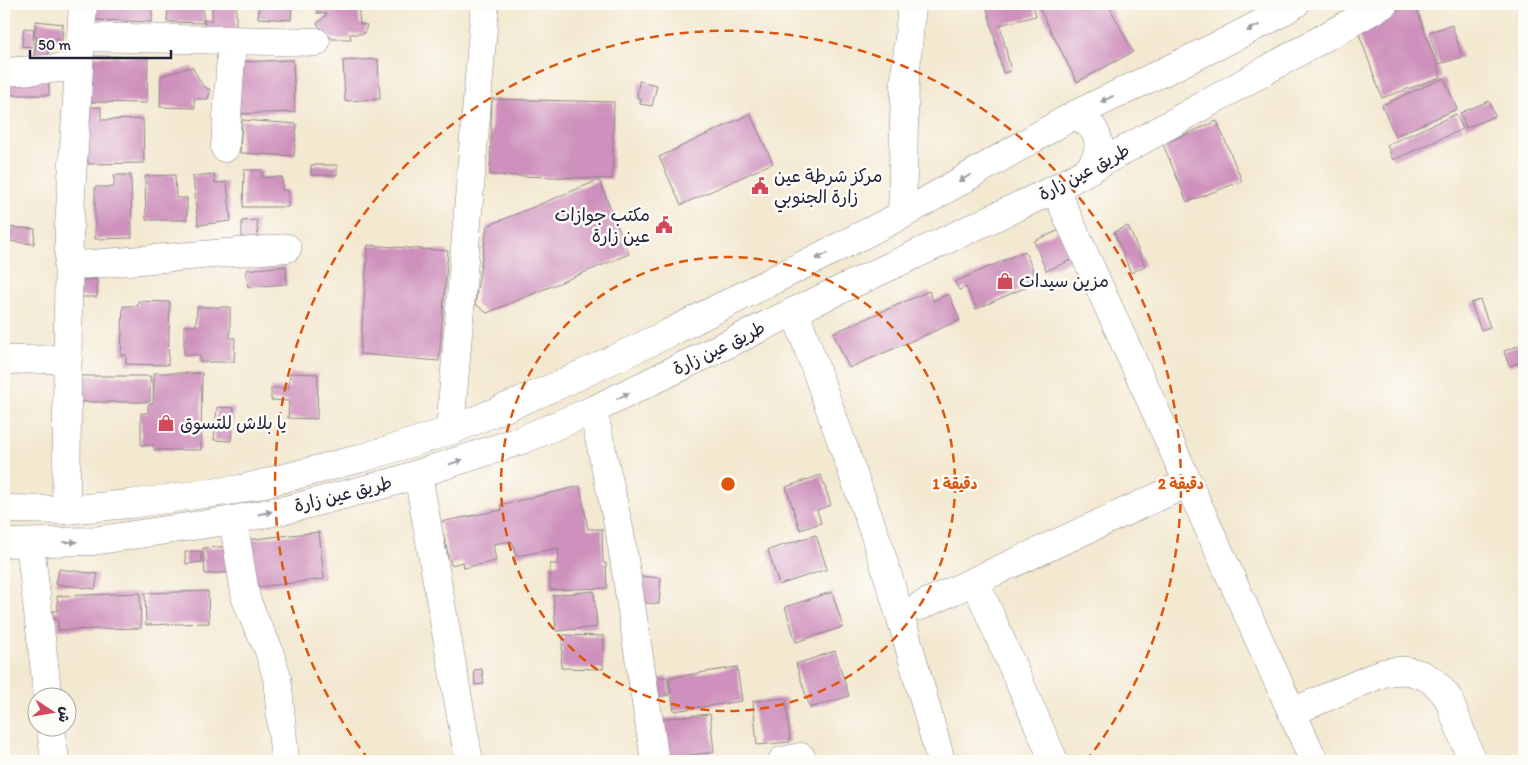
<svg xmlns="http://www.w3.org/2000/svg" width="1528" height="765" font-family="Itim,'Playpen Sans Arabic',sans-serif">
  <style>
    .building { fill: #ce90bc }
    .lines { fill: none; stroke-linecap: round; stroke-linejoin: round }
    .minor-casing { stroke: #8a8586; stroke-width: 29 }
    .major-casing { stroke: #8a8586; stroke-width: 29 }
    .minor { stroke: #fff; stroke-width: 28 }
    .major { stroke: #fff; stroke-width: 28 }
    .oneway { fill: #9c9ca7 }
    .ring { fill: none; stroke: #de560e; stroke-width: 2.5; stroke-dasharray: 9 6 }
    .labels { text-anchor: middle; stroke-width: 5; stroke-linejoin: round; paint-order: stroke }
    .street-label { font-size: 18px; fill: #22223b; stroke: #fdfcf7 }
    .poi-label { font-size: 18px; fill: #22223b; stroke: #fdfcf7; text-anchor: start }
    .centre { fill: #de560e; stroke: #fdfcf7; stroke-width: 2.5 }
    .ring-label { font-size: 15px; text-anchor: middle; font-weight: bold; fill: #de560e; stroke: #fdfcf7; stroke-width: 5; stroke-linejoin: round; paint-order: stroke }
  </style>
  <rect width="100%" height="100%" fill="#fdfcf7"/>
  <filter id="ink" filterUnits="userSpaceOnUse"><feTurbulence type="fractalNoise" baseFrequency=".02" numOctaves="2"/><feDisplacementMap in="SourceGraphic" scale="10" xChannelSelector="R" yChannelSelector="G"/><feConvolveMatrix kernelMatrix="1 2 1 2 8 2 1 2 1" color-interpolation-filters="sRGB"/></filter>
  <filter id="wash" filterUnits="userSpaceOnUse"><feTurbulence type="fractalNoise" baseFrequency=".0096" numOctaves="4" result="noise"/><feDisplacementMap in="SourceGraphic" scale="20" xChannelSelector="R" yChannelSelector="G"/><feGaussianBlur stdDeviation="1.12" result="paint"/><feColorMatrix in="noise" values="0 0 0 0 0 0 0 0 0 0 0 0 0 0 0 0 0 1.4 0 .05"/><feComposite in="paint" operator="in"/></filter>
  <g filter="url(#wash)">
    <rect width="100%" height="100%" fill="#f3e8d0"/>
    <g id="blocks">
      <!-- building -->
      <path class="building" d="M95,4H152V22L95,20Z
        M168,4H203V23L167,22Z
        M212,4H236V29H205L204,20H212Z
        M259,4H292L291,20L258,18Z
        M318,4H358L360,24L367,25L364,34H350L351,39H332L317,24L327,14L317,13Z
        M986,4H1003L1004,6L1012,4H1033L1036,16L1000,25L1011,71L1003,73Z
        M1037,4H1108L1133,52L1077,82Z
        M1415,4L1441,77L1382,98L1356,25Z
        M36,21L63,24L62,40L34,37Z
        M1452,25L1462,57L1439,64L1429,32Z
        M24,28L34,29L32,47L22,46Z
        M36,39L50,41L48,59L34,57Z
        M87,56L148,57L147,103L86,102Z
        M378,59L380,99L345,101L343,61Z
        M293,60L295,112L235,114L233,62Z
        M192,67L203,86L210,90L208,99H194L195,108L160,107L161,76Z
        M1444,78L1457,109L1395,136L1382,105Z
        M9,80H49V95H9Z
        M639,81L657,85L652,106L640,104L641,99L637,98Z
        M492,99L614,102L612,179L490,175Z
        M1489,101L1495,116L1466,128L1460,113Z
        M86,107H101V120L143,119L144,163L88,164Z
        M750,114L773,163L681,205L659,157Z
        M1456,114L1463,129L1393,160L1387,145Z
        M242,120L297,124L294,156L240,153Z
        M1217,121L1242,181L1187,202L1163,144Z
        M311,165H337V175H311Z
        M244,170H262V177H282V190H288V207H243Z
        M214,174L215,183L227,182L231,221L198,225L193,176Z
        M114,175H131L132,238L95,239V187H114Z
        M175,175L176,198H187V220H146L145,176Z
        M599,180L629,254L487,313L475,304L487,226Z
        M257,220L258,246H242V221Z
        M1128,226L1145,266L1131,273L1114,232Z
        M4,227L35,229L34,244L7,241L6,258H4Z
        M1060,230L1073,259L1046,271L1034,241Z
        M368,245L448,251L439,361L360,354Z
        M1025,251L1038,282L976,309L966,287L959,290L955,282Z
        M286,266L287,284L248,287L246,270Z
        M97,279V297H79V280Z
        M929,291L933,301L949,294L960,320L849,368L833,333Z
        M1480,300L1490,327L1481,330L1471,303Z
        M138,301L170,302L168,365L126,364V355H121L123,306H138Z
        M197,307H230V338H235L234,362H200V355H184V326H196Z
        M1524,344V361L1509,366L1504,351Z
        M154,373H202L201,450H154V445H141V413H148V405L153,403Z
        M290,373L318,374L317,419L288,418L289,401L271,400V388H289Z
        M80,376H150V402H81Z
        M217,407L234,408L231,441L214,440Z
        M821,475L831,505L817,510L821,523L800,530L786,487Z
        M580,486L588,529H602L603,563H606L607,588L550,590V564H558L559,548L516,556L512,541L493,544L496,561L464,568L463,562L451,565L440,522L502,510L500,505Z
        M319,532L324,579L250,588L245,540Z
        M816,535L827,569L779,585L768,550Z
        M234,546L236,572L205,574L203,548Z
        M201,551L202,562L186,564L185,552Z
        M59,569L98,574L95,589L56,584Z
        M637,576L661,578L659,604L636,602Z
        M208,591L209,623L146,625L145,593Z
        M594,591L597,627L556,631L553,595Z
        M832,592L843,627L796,642L785,607Z
        M140,593L141,628L58,630V619H52V611H58L57,596Z
        M563,635L604,636L603,669L561,668Z
        M835,651L849,696L810,708L796,664Z
        M737,667L742,701L674,711L669,678Z
        M482,669L484,684L475,685L474,670Z
        M667,677L670,695L650,698L647,680Z
        M786,698L790,742L757,745L753,701Z
        M710,714L714,752L663,759L658,719Z"/>
    </g>
  </g>
  <g filter="url(#ink)">
    <use href="#blocks" fill-opacity="0" stroke="#8a8586" stroke-width="1"/>
    <g class="lines">
      <!-- minor casing -->
      <g class="minor-casing">
        <path id="minor" d="M81,37L316,42
          M4,72L78,67
          M225,148L232,41
          M1055,189L1314,761
          M902,215L905,79L912,4
          M68,266L287,248
          M795,311L878,544L903,625L941,761
          M4,360L68,359
          M593,410L620,533L655,761
          M450,431L485,4
          M418,474L469,761
          M66,510L69,226L83,4
          M233,520L246,599L255,621L268,648L277,677L285,761
          M30,544L48,698
          M975,581L1054,761
          M920,606L1188,483
          M1292,712L1383,673C1411,666 1434,675 1449,700L1472,761
          M51,728L55,761
          M782,761L801,757"/>
      </g>
      <!-- major casing -->
      <g class="major-casing">
        <path id="major" d="M1074,115C1101,126 1106,149 1087,171
          M4,509L66,510L129,504L241,489L362,458L450,431L561,384L667,334L902,215L1074,115L1221,44L1270,19L1295,4
          M4,543L93,541L233,520L289,509L393,482L522,440L593,410L795,311L1055,189L1384,4"/>
      </g>
      <!-- minor -->
      <use href="#minor" class="minor"/>
      <!-- major -->
      <use href="#major" class="major"/>
    </g>
    <!-- one-way arrows -->
    <defs><path id="oneway-solid" d="M-6-.8H1V-3.2L6.5 0L1 3.2V.8H-6Z" transform="scale(1.25)"/></defs>
    <g class="oneway">
      <use href="#oneway-solid" transform="translate(1253 28) rotate(153)"/>
      <use href="#oneway-solid" transform="translate(1107 99) rotate(154)"/>
      <use href="#oneway-solid" transform="translate(965 178) rotate(150)"/>
      <use href="#oneway-solid" transform="translate(822 256) rotate(153)"/>
      <use href="#oneway-solid" transform="translate(623 396) rotate(-26)"/>
      <use href="#oneway-solid" transform="translate(456 462) rotate(-19)"/>
      <use href="#oneway-solid" transform="translate(265 513) rotate(-12)"/>
      <use href="#oneway-solid" transform="translate(70 542) rotate(-2)"/>
    </g>
  </g>
  <!-- distance rings -->
  <g class="ring">
    <circle cx="728" cy="484" r="227"/>
    <path d="M369 760A453 453 0 1 1 1087 760"/>
  </g>
  <!-- icons -->
  <defs>
    <g id="civic-bare" transform="scale(1.35)"><path d="M-.6-6.5H3V-4.5H.6V-3L4-1V1h2V6H-6V1h2V-1L-.6-3ZM-1.2 2.5V6h2.4V2.5Z" fill="#d1495b" stroke="#fdfcf7" stroke-width="2.5" paint-order="stroke"/></g>
    <g id="shop-bare" transform="scale(1.35)"><path d="M-5-2.5h2.3a2.7 3.5 0 0 1 5.4 0H5L5.5 6h-11ZM-1.5-2.5h3a1.5 2.3 0 0 0-3 0Z" fill="#d1495b" stroke="#fdfcf7" stroke-width="2.5" paint-order="stroke"/></g>
  </defs>
  <g fill-rule="evenodd">
    <use href="#civic-bare" x="760" y="186"/>
    <use href="#civic-bare" x="664" y="225"/>
    <use href="#shop-bare" x="1005" y="281"/>
    <use href="#shop-bare" x="166" y="423"/>
  </g>
  <g class="labels">
    <!-- street labels -->
    <g class="street-label">
      <text transform="translate(1084 172) rotate(-28)" y="6">طريق عين زارة</text>
      <text transform="translate(719 348) rotate(-26)" y="6">طريق عين زارة</text>
      <text transform="translate(343 494) rotate(-14)" y="6">طريق عين زارة</text>
    </g>
    <!-- poi labels -->
    <g class="poi-label">
      <text x="774" y="182">مركز شرطة عين<tspan x="774" dy="21">زارة الجنوبي</tspan></text>
      <text x="650" y="221" text-anchor="end">مكتب جوازات<tspan x="650" dy="21">عين زارة</tspan></text>
      <text x="1019" y="287">مزين سيدات</text>
      <text x="180" y="429">يا بلاش للتسوق</text>
    </g>
  </g>
  <circle cx="728" cy="484" r="8" class="centre"/>
  <g class="ring-label">
    <text x="955" y="489">1 دقيقة</text>
    <text x="1181" y="489">2 دقيقة</text>
  </g>
  <!-- margin -->
  <rect width="1528" height="765" fill="none" stroke="#fdfcf7" stroke-width="20"/>
  <!-- north arrow -->
  <g transform="translate(52 712) rotate(102)"><circle r="24" fill="#fdfcf7" stroke="#a5a5ac"/>
  <path d="M0-4L9 19L0 12L-9 19Z" fill="#d1495b"/>
  <text y="-8" font-size="14" font-weight="bold" text-anchor="middle" fill="#22223b">ش</text>
  </g>
  <!-- scale -->
  <path d="M30 50v8h141v-8" fill="none" stroke="#22223b" stroke-width="2.5"/>
  <text x="38" y="50" font-size="15" fill="#22223b" stroke="#fdfcf7" stroke-width="4" paint-order="stroke">50 m</text>
</svg>
